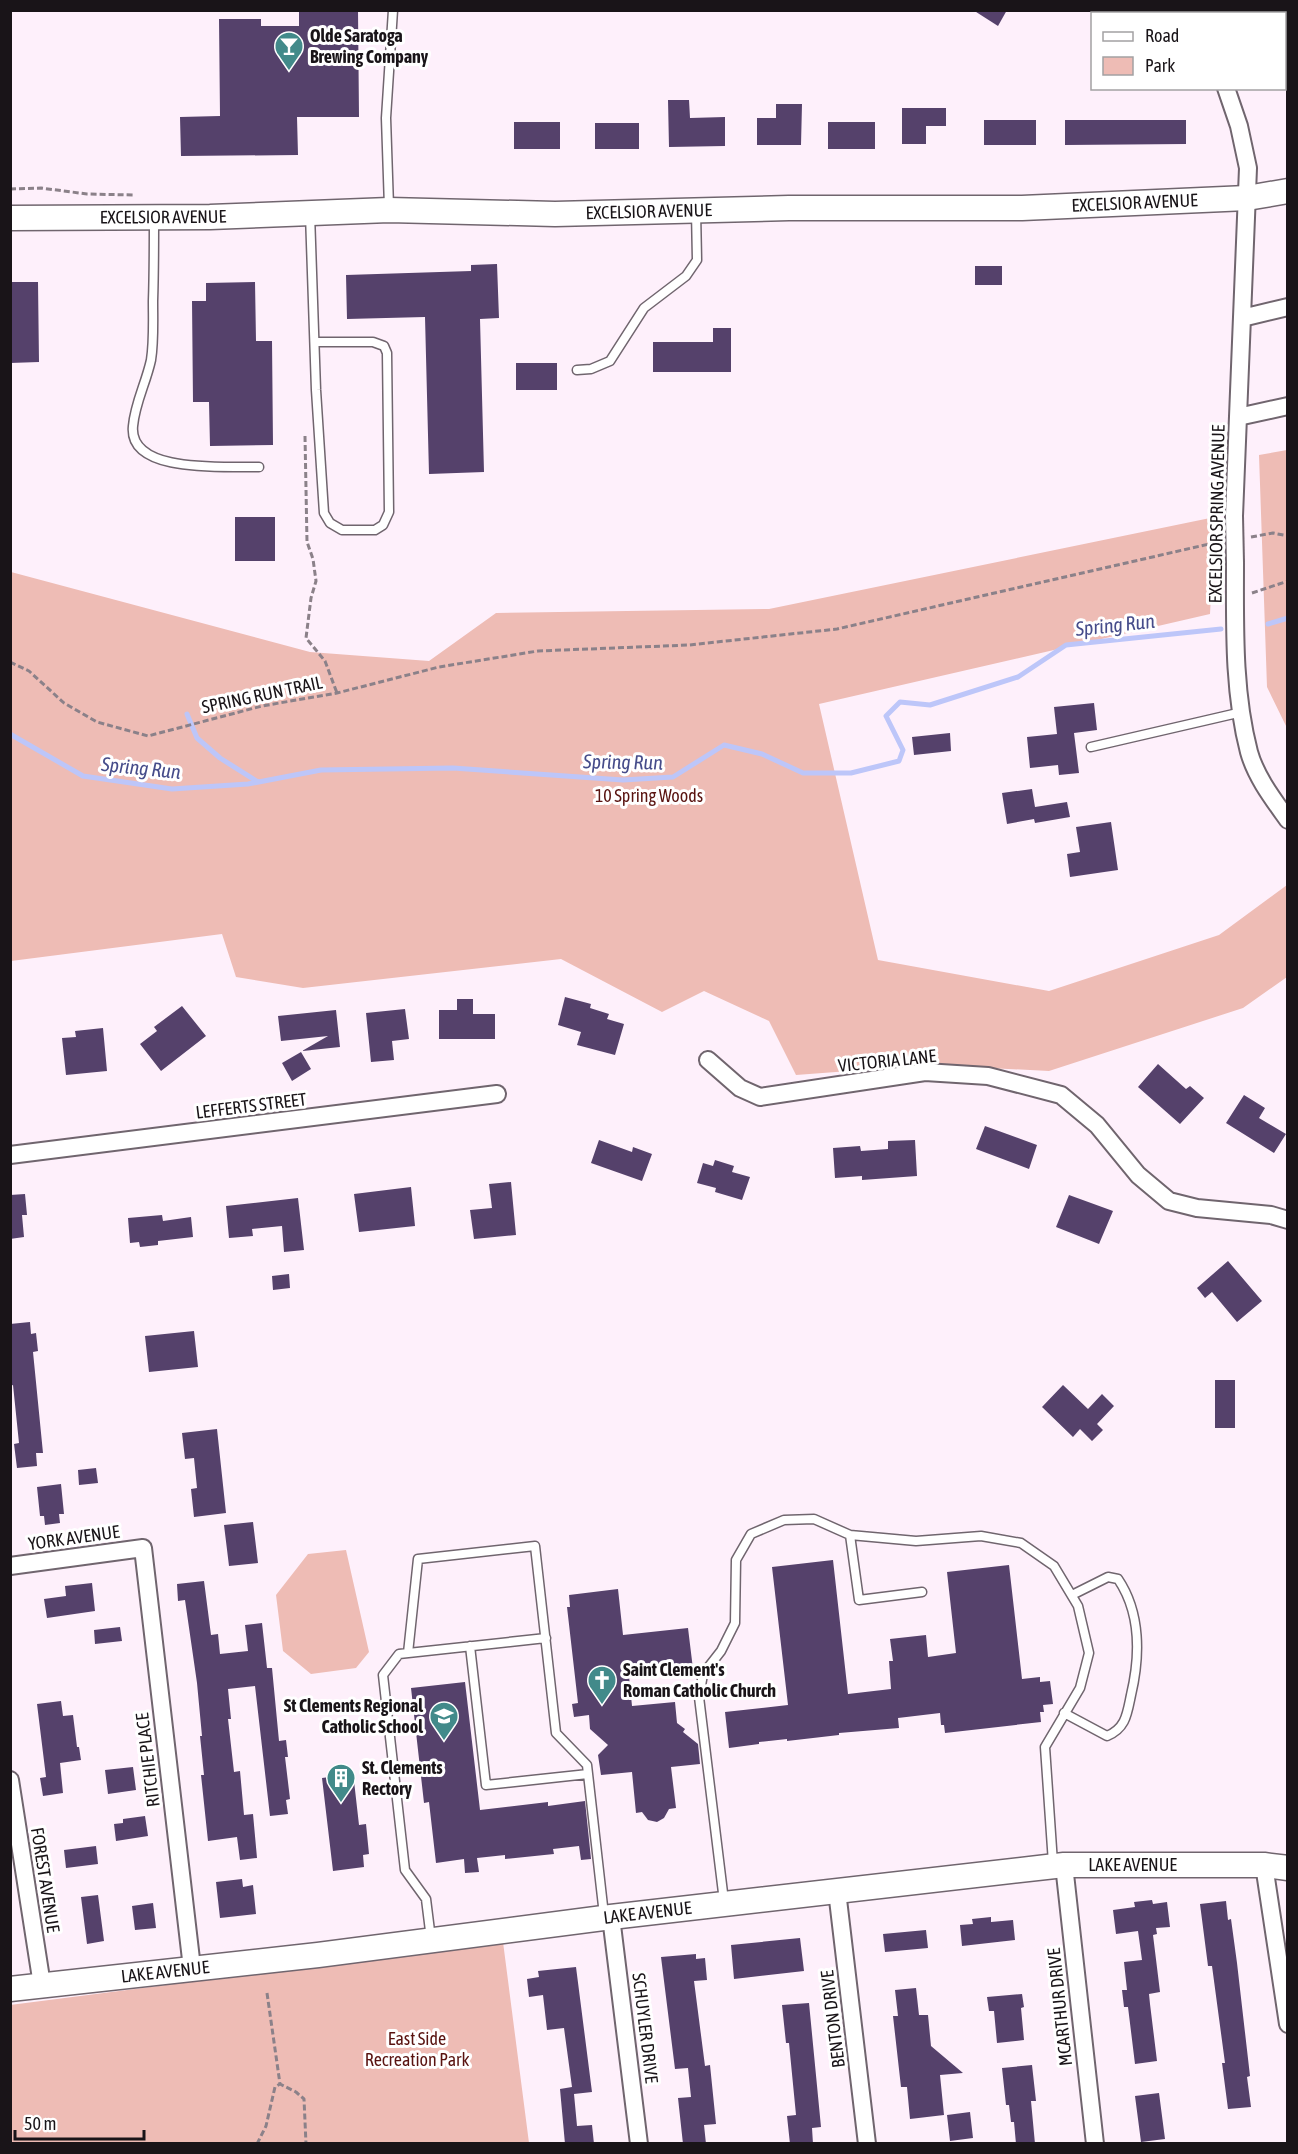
<svg xmlns="http://www.w3.org/2000/svg" width="1298" height="2154" font-family="'Asap Condensed',sans-serif">
  <style>
    .green { fill: #eebcb5 }
    .lines { fill: none; stroke-linecap: round; stroke-linejoin: round }
    .stream { stroke: #bdc6f9; stroke-width: 5 }
    .building { fill: #55416b }
    .lane-casing { stroke: #70656e; stroke-width: 11 }
    .street-casing { stroke: #70656e; stroke-width: 20 }
    .secondary-casing { stroke: #70656e; stroke-width: 27 }
    .path { stroke: #8b8189; stroke-width: 3; stroke-dasharray: 6 3; stroke-linecap: butt }
    .lane { stroke: #fff; stroke-width: 8 }
    .street { stroke: #fff; stroke-width: 16 }
    .secondary { stroke: #fff; stroke-width: 24 }
    .street-bridge-casing { stroke: #70656e; stroke-width: 20; stroke-linecap: butt }
    .street-bridge { stroke: #fff; stroke-width: 16 }
    .labels { text-anchor: middle; stroke-width: 6; stroke-linejoin: round; paint-order: stroke }
    .poi-label { font-size: 18px; font-weight: bold; fill: #191418; stroke: #fff; text-anchor: start }
    .street-label { font-size: 18px; fill: #191418; stroke: #fff }
    .park-label { font-size: 18px; fill: #591310; stroke: #fff }
    .water-label { font-size: 20px; font-style: italic; fill: #464c8a; stroke: #fff }
  </style>
  <rect width="100%" height="100%" fill="#fef0fb"/>
  <!-- green -->
  <path class="green" d="M1287,450H1288L1287,728L1267,687L1259,455Z
    M1215,517L1210,614L819,704L878,960L1049,991L1219,935L1287,885V977L1243,1008L1049,1071L929,1065L796,1075L769,1021L704,991L662,1012L561,959L303,988L236,977L222,934L11,961V572L310,652L429,661L496,613L769,609Z
    M346,1550L369,1652L356,1668L311,1674L283,1651L276,1595L308,1554Z
    M503,1942L529,2143H11L10,2005Z"/>
  <g class="lines">
    <!-- stream -->
    <path class="stream" d="M1268,624L1288,618
      M187,714L197,738L220,758L258,782
      M10,734L83,776L172,789L248,784L321,770L453,768L623,780L673,777L724,745L762,754L803,773H851L899,761L903,750L886,716L900,702L930,705L1018,677L1066,645L1221,629"/>
  </g>
  <!-- building -->
  <path class="building" d="M299,10H358L359,117H297L298,155L181,156L180,117L220,116L219,19H261V26H299Z
    M973,10H1007L998,26Z
    M668,100H689L690,118L725,117V146L669,147Z
    M776,104H802L801,145H757V118H776Z
    M902,108H946V126H926V144H902Z
    M984,120H1036V145H984Z
    M1065,120H1186V144L1065,145Z
    M514,122H560V149H514Z
    M828,122H875V149H828Z
    M595,123H639V149H595Z
    M497,264L499,318L480,319L484,472L429,474L425,317L347,319L346,275L471,271V265Z
    M975,266H1002V285H975Z
    M10,282H38L39,362L10,363Z
    M255,282L256,341H272L273,445L210,446L209,402H193L192,301H206V283Z
    M713,328H731V372H653V342H713Z
    M516,363H557V390H516Z
    M235,517H275V561H235Z
    M1094,703L1097,730L1074,733L1079,773L1059,775L1058,765L1030,768L1027,737L1057,734L1054,707Z
    M950,733L951,751L914,755L912,737Z
    M1032,789L1035,807L1067,802L1070,817L1035,823L1034,819L1007,824L1002,793Z
    M1111,822L1118,870L1070,877L1067,854L1080,852L1076,827Z
    M565,997L591,1004L590,1008L609,1014L607,1019L624,1024L615,1055L577,1045L581,1032L558,1025Z
    M457,999H473V1014H495V1039H439V1010H457Z
    M182,1006L206,1036L161,1071L140,1044L157,1031L154,1027Z
    M405,1009L409,1039L392,1041L394,1060L371,1062L366,1013Z
    M336,1010L340,1047L302,1051L328,1036L281,1041L278,1016Z
    M103,1028L107,1071L66,1075L62,1038L76,1037L75,1031Z
    M301,1052L311,1069L292,1081L282,1063Z
    M1158,1064L1186,1089L1190,1086L1204,1098L1180,1124L1138,1087Z
    M1244,1095L1265,1108L1259,1118L1286,1134L1274,1153L1226,1123Z
    M985,1126L1037,1145L1029,1169L976,1149Z
    M599,1140L632,1152L633,1147L652,1154L642,1181L591,1163Z
    M915,1140L917,1176L862,1180V1176L835,1178L833,1148L860,1146L861,1151L888,1149V1141Z
    M715,1160L734,1166L732,1172L750,1177L742,1200L715,1192L716,1188L697,1183L703,1163L713,1166Z
    M511,1182L516,1235L474,1239L470,1210L492,1208L489,1184Z
    M411,1187L415,1226L359,1232L354,1194Z
    M25,1194L27,1215H22L24,1237L10,1239V1195Z
    M1069,1195L1113,1211L1099,1244L1056,1227Z
    M298,1198L304,1250L284,1252L282,1226L252,1229L253,1236L229,1238L226,1206Z
    M162,1215L163,1221L191,1217L193,1237L158,1241V1245L140,1247L139,1242L130,1243L128,1218Z
    M1228,1261L1262,1301L1237,1322L1212,1292L1205,1298L1197,1288Z
    M289,1274L290,1288L273,1290L272,1276Z
    M30,1322L31,1334L36,1333L38,1351L33,1352L43,1453H36L37,1466L17,1468L14,1444L19,1443L13,1385L10,1386V1324Z
    M194,1331L198,1367L149,1372L145,1336Z
    M1215,1380H1235V1428H1215Z
    M1063,1385L1088,1409L1102,1394L1114,1406L1097,1424L1103,1430L1092,1441L1080,1429L1073,1437L1042,1407Z
    M217,1429L226,1513L194,1517L191,1489L197,1488L194,1458L185,1459L182,1433Z
    M96,1468L98,1483L79,1485L78,1470Z
    M61,1484L64,1514H59L60,1523L45,1525L44,1516H40L37,1487Z
    M253,1522L258,1563L229,1566L224,1525Z
    M833,1560L848,1694L891,1689L889,1661H893L890,1639L926,1635L928,1657L956,1653L947,1572L1009,1565L1022,1679L1040,1677V1682L1050,1681L1053,1704L1043,1705L1044,1712H1040L1041,1722L945,1733L944,1725H941L940,1713L898,1718L899,1728L839,1733V1735L787,1741V1739L759,1742V1744L729,1748L725,1712L788,1705L772,1567Z
    M204,1581L211,1635L218,1634L220,1654L248,1651L245,1625L262,1623L267,1668H272L279,1741L286,1740L288,1757H285L290,1799L286,1800L288,1814L270,1816L255,1686L228,1689L231,1719H228L234,1772L240,1771L244,1815L253,1814L257,1858L240,1860L237,1837L208,1841L201,1775H204L200,1736H202L197,1683L185,1600L178,1601L177,1584Z
    M92,1583L95,1611L47,1618L44,1599L66,1596L65,1586Z
    M618,1589L623,1635L688,1628L693,1669L629,1676L632,1706L675,1702L677,1723L685,1729L683,1732L698,1744L700,1764L671,1767L676,1808L669,1809L664,1818L657,1822L648,1820L642,1812L636,1813L632,1772L601,1775L598,1755L608,1745L590,1729L589,1715L574,1717L572,1704L578,1703L567,1607H570L569,1595Z
    M120,1627L122,1641L95,1644L94,1630Z
    M465,1682L480,1810L548,1802V1806L585,1801L591,1859L581,1860L579,1846L553,1849L554,1854L505,1859V1855L477,1858L479,1872L465,1873L464,1859L436,1863L429,1802L424,1803L411,1688Z
    M61,1701L63,1716L73,1715L77,1747H79L81,1760L60,1763L63,1793L43,1796L40,1778L46,1777L37,1704Z
    M133,1767L136,1790L108,1794L105,1770Z
    M345,1775L346,1782L354,1781L359,1825L366,1824L369,1854L363,1855L364,1867L333,1871L322,1778Z
    M145,1816L148,1836L116,1841L114,1824L123,1823V1819Z
    M96,1846L98,1864L66,1868L64,1850Z
    M242,1879L243,1887L253,1885L256,1914L220,1918L216,1882Z
    M98,1895L104,1941L87,1944L81,1897Z
    M1152,1900L1153,1904L1167,1902L1170,1927L1156,1928L1157,1934L1153,1935L1160,1992L1149,1994L1150,2004L1157,2061L1135,2064L1128,2007H1124L1122,1990H1127L1124,1962L1142,1960L1138,1931L1116,1934L1113,1910L1135,1907L1134,1902Z
    M1226,1901L1228,1920L1231,1919L1237,1963L1250,2076L1247,2077L1251,2107L1228,2109L1222,2063H1225L1212,1966H1208L1200,1904Z
    M153,1903L156,1928L135,1930L132,1906Z
    M991,1917V1922L1013,1920L1015,1940L962,1946L960,1925L973,1924L972,1919Z
    M926,1930L928,1948L885,1952L883,1934Z
    M800,1938L804,1971L734,1979L731,1945Z
    M696,1954V1959L705,1958L707,1980L694,1981L705,2066L710,2065L716,2124L704,2125L706,2144H683L678,2098L691,2097L688,2068L675,2069L661,1957Z
    M576,1967L592,2092L574,2094L577,2126L592,2125L594,2144H565L560,2089L572,2087L564,2028L547,2030L543,1995L529,1997L527,1979L539,1977L538,1971Z
    M916,1988L919,2015H928L931,2046L963,2073L940,2075L944,2115L910,2119L907,2087H901L893,2016H898L895,1990Z
    M1022,1994L1024,2007L1021,2008L1024,2040L997,2043L994,2011H989L987,1997Z
    M809,2003L821,2127L812,2128L813,2144H790L787,2116L796,2115L789,2043H786L782,2005Z
    M1032,2065L1036,2101H1031L1035,2144H1016L1014,2122H1011L1009,2105H1006L1002,2068Z
    M1159,2093L1165,2139L1141,2142L1135,2096Z
    M970,2112L973,2138L950,2141L947,2115Z"/>
  <g class="lines">
    <!-- lane casing -->
    <g class="lane-casing">
      <path id="lane" d="M389,207L386,118L393,10
        M310,214L316,390L324,513L330,523L342,530H375L383,525L389,512L387,353L384,346L373,342H315
        M154,218C154,246 154,273 153,301C153,320 154,341 151,360C146,383 135,403 133,426C128,475 229,466 259,467
        M577,370L591,369L610,361L644,308L686,276L697,260L696,211
        M1091,747L1242,712
        M850,1535L859,1600L922,1592
        M470,1646L486,1785L588,1774
        M408,1653L418,1559L535,1546L556,1733L587,1765L604,1915
        M1064,1713L1107,1736C1126,1728 1127,1714 1131,1695C1140,1657 1141,1613 1118,1579L1108,1577L1072,1595
        M724,1901L699,1697L703,1674L721,1651L735,1623L736,1560L751,1534L784,1520L814,1519L850,1535L916,1541L981,1536L1021,1543L1054,1566L1078,1606L1089,1653L1080,1688L1045,1747L1053,1863
        M431,1939L426,1899L405,1870L383,1675L399,1654L546,1638"/>
    </g>
    <!-- street casing -->
    <g class="street-casing">
      <path id="street" d="M1160,10L1164,14
        M1226,88L1239,126L1248,168L1234,516
        M1242,318L1288,307
        M1238,417L1288,406
        M1235,563C1235,625 1233,691 1249,752C1256,777 1273,799 1288,820
        M708,1060L740,1088L760,1097L925,1072L988,1076L1061,1095L1097,1125L1138,1175L1169,1201L1197,1208L1271,1215L1288,1220
        M10,1155L497,1094
        M10,1566L143,1548L192,1968
        M10,1780L42,1985
        M1064,1865L1095,2144
        M1264,1865L1288,2024
        M837,1891L867,2144
        M611,1917L639,2144"/>
    </g>
    <!-- secondary casing -->
    <g class="secondary-casing">
      <g id="secondary">
        <path id="s1" d="M10,218L210,217L389,210L555,214L789,208H1022L1247,198L1288,191"/>
        <path id="s2" d="M10,1989L318,1955L611,1917L1064,1865H1264L1288,1868"/>
      </g>
    </g>
    <!-- path -->
    <path class="path" d="M10,189L41,188L87,194L134,195
      M305,436L307,542L313,559L316,581L311,598L306,638L325,661L337,693
      M1251,537L1273,533L1288,536
      M1252,593L1288,581
      M10,662L29,671L64,703L97,722L148,736L262,706L337,693L439,667L538,651L689,645L837,629L1218,542
      M267,1993L280,2084L296,2092L304,2099L306,2144
      M257,2144L266,2126L275,2087L280,2084"/>
    <!-- lane -->
    <use href="#lane" class="lane"/>
    <!-- street -->
    <use href="#street" class="street"/>
    <!-- secondary -->
    <use href="#secondary" class="secondary"/>
    <!-- street-bridge casing -->
    <g class="street-bridge-casing">
      <path id="street-bridge" d="M1234,516L1235,563"/>
    </g>
    <!-- street-bridge -->
    <use href="#street-bridge" class="street-bridge"/>
  </g>
  <!-- icons -->
  <defs>
    <g id="bar-pin" transform="scale(1.5)"><path d="M0 17L-7.5 6A9.5 9.5 0 1 1 7.5 6Z" fill="#428a8a" stroke="#fff"/><path d="M-6-5H6L.8 .8V4.5H3.5V6h-7V4.5H-.8V.8Z" fill="#fff"/></g>
    <g id="church-pin" transform="scale(1.5)"><path d="M0 17L-7.5 6A9.5 9.5 0 1 1 7.5 6Z" fill="#428a8a" stroke="#fff"/><path d="M-1.2-6h2.4v3.5h3.3v2.4h-3.3V6h-2.4V-.1h-3.3v-2.4h3.3Z" fill="#fff"/></g>
    <g id="school-pin" transform="scale(1.5)"><path d="M0 17L-7.5 6A9.5 9.5 0 1 1 7.5 6Z" fill="#428a8a" stroke="#fff"/><path d="M0-5L7-2L0 1L-7-2ZM-4 1L0 2.5L4 1V4Q0 6-4 4Z" fill="#fff"/></g>
    <g id="building-pin" transform="scale(1.5)"><path d="M0 17L-7.5 6A9.5 9.5 0 1 1 7.5 6Z" fill="#428a8a" stroke="#fff"/><path d="M-4-6H4V6H1V3H-1V6H-4ZM-2.5-4.3h1.7v1.8h-1.7ZM.8-4.3h1.7v1.8H.8ZM-2.5-1h1.7V.8h-1.7ZM.8-1h1.7V.8H.8Z" fill="#fff"/></g>
  </defs>
  <g fill-rule="evenodd">
    <use href="#bar-pin" x="289" y="46"/>
    <use href="#church-pin" x="602" y="1680"/>
    <use href="#school-pin" x="444" y="1716"/>
    <use href="#building-pin" x="341" y="1778"/>
  </g>
  <g class="labels">
    <!-- poi labels -->
    <g class="poi-label">
      <text x="310" y="42">Olde Saratoga<tspan x="310" dy="21">Brewing Company</tspan></text>
      <text x="623" y="1676">Saint Clement's<tspan x="623" dy="21">Roman Catholic Church</tspan></text>
      <text x="423" y="1712" text-anchor="end">St Clements Regional<tspan x="423" dy="21">Catholic School</tspan></text>
      <text x="362" y="1774">St. Clements<tspan x="362" dy="21">Rectory</tspan></text>
    </g>
    <!-- street labels -->
    <g class="street-label">
      <text dy="6" stroke="none"><textPath href="#s1" startOffset="1125">EXCELSIOR AVENUE</textPath></text>
      <text dy="6" stroke="none"><textPath href="#s1" startOffset="639">EXCELSIOR AVENUE</textPath></text>
      <text dy="6" stroke="none"><textPath href="#s1" startOffset="153">EXCELSIOR AVENUE</textPath></text>
      <text transform="translate(1217 514) rotate(-89)" y="6">EXCELSIOR SPRING AVENUE</text>
      <text transform="translate(262 695) rotate(-12)" y="6">SPRING RUN TRAIL</text>
      <text transform="translate(887 1061) rotate(-6)" y="6">VICTORIA LANE</text>
      <text transform="translate(251 1106) rotate(-7)" y="6">LEFFERTS STREET</text>
      <text transform="translate(74 1538) rotate(-8)" y="6">YORK AVENUE</text>
      <text transform="translate(148 1760) rotate(-97)" y="6">RITCHIE PLACE</text>
      <text dy="6" stroke="none"><textPath href="#s2" startOffset="1130">LAKE AVENUE</textPath></text>
      <text transform="translate(45 1880) rotate(81)" y="6">FOREST AVENUE</text>
      <text dy="6" stroke="none"><textPath href="#s2" startOffset="642">LAKE AVENUE</textPath></text>
      <text dy="6" stroke="none"><textPath href="#s2" startOffset="156">LAKE AVENUE</textPath></text>
      <text transform="translate(1060 2007) rotate(-96)" y="6">MCARTHUR DRIVE</text>
      <text transform="translate(833 2019) rotate(-97)" y="6">BENTON DRIVE</text>
      <text transform="translate(645 2028) rotate(83)" y="6">SCHUYLER DRIVE</text>
    </g>
    <!-- park labels -->
    <g class="park-label">
      <text x="649" y="802">10 Spring Woods</text>
      <text x="417" y="2045">East Side<tspan x="417" dy="21">Recreation Park</tspan></text>
    </g>
    <!-- water labels -->
    <g class="water-label">
      <text transform="translate(1115 625) rotate(-6)" y="7">Spring Run</text>
      <text transform="translate(623 762) rotate(1)" y="7">Spring Run</text>
      <text transform="translate(141 768) rotate(6)" y="7">Spring Run</text>
    </g>
  </g>
  <!-- border -->
  <rect width="1298" height="2154" fill="none" stroke="#191418" stroke-width="24"/>
  <!-- legend -->
  <rect x="1091" y="12" width="195" height="78" fill="#ffffff" stroke="#a3a1a3" stroke-width="1.5"/>
  <rect x="1103" y="32" width="30" height="9" fill="#ffffff" stroke="#a3a1a3" stroke-width="1.5"/>
  <text x="1145" y="42" font-size="18" fill="#191418">Road</text>
  <rect x="1103" y="57" width="30" height="18" fill="#eebcb5" stroke="#a3a1a3" stroke-width="1.5"/>
  <text x="1145" y="72" font-size="18" fill="#191418">Park</text>
  <!-- scale -->
  <path d="M15 2130v9h129v-9" fill="none" stroke="#191418" stroke-width="3"/>
  <text x="24" y="2130" font-size="18" fill="#191418" stroke="#ffffff" stroke-width="4.5" paint-order="stroke">50 m</text>
</svg>
